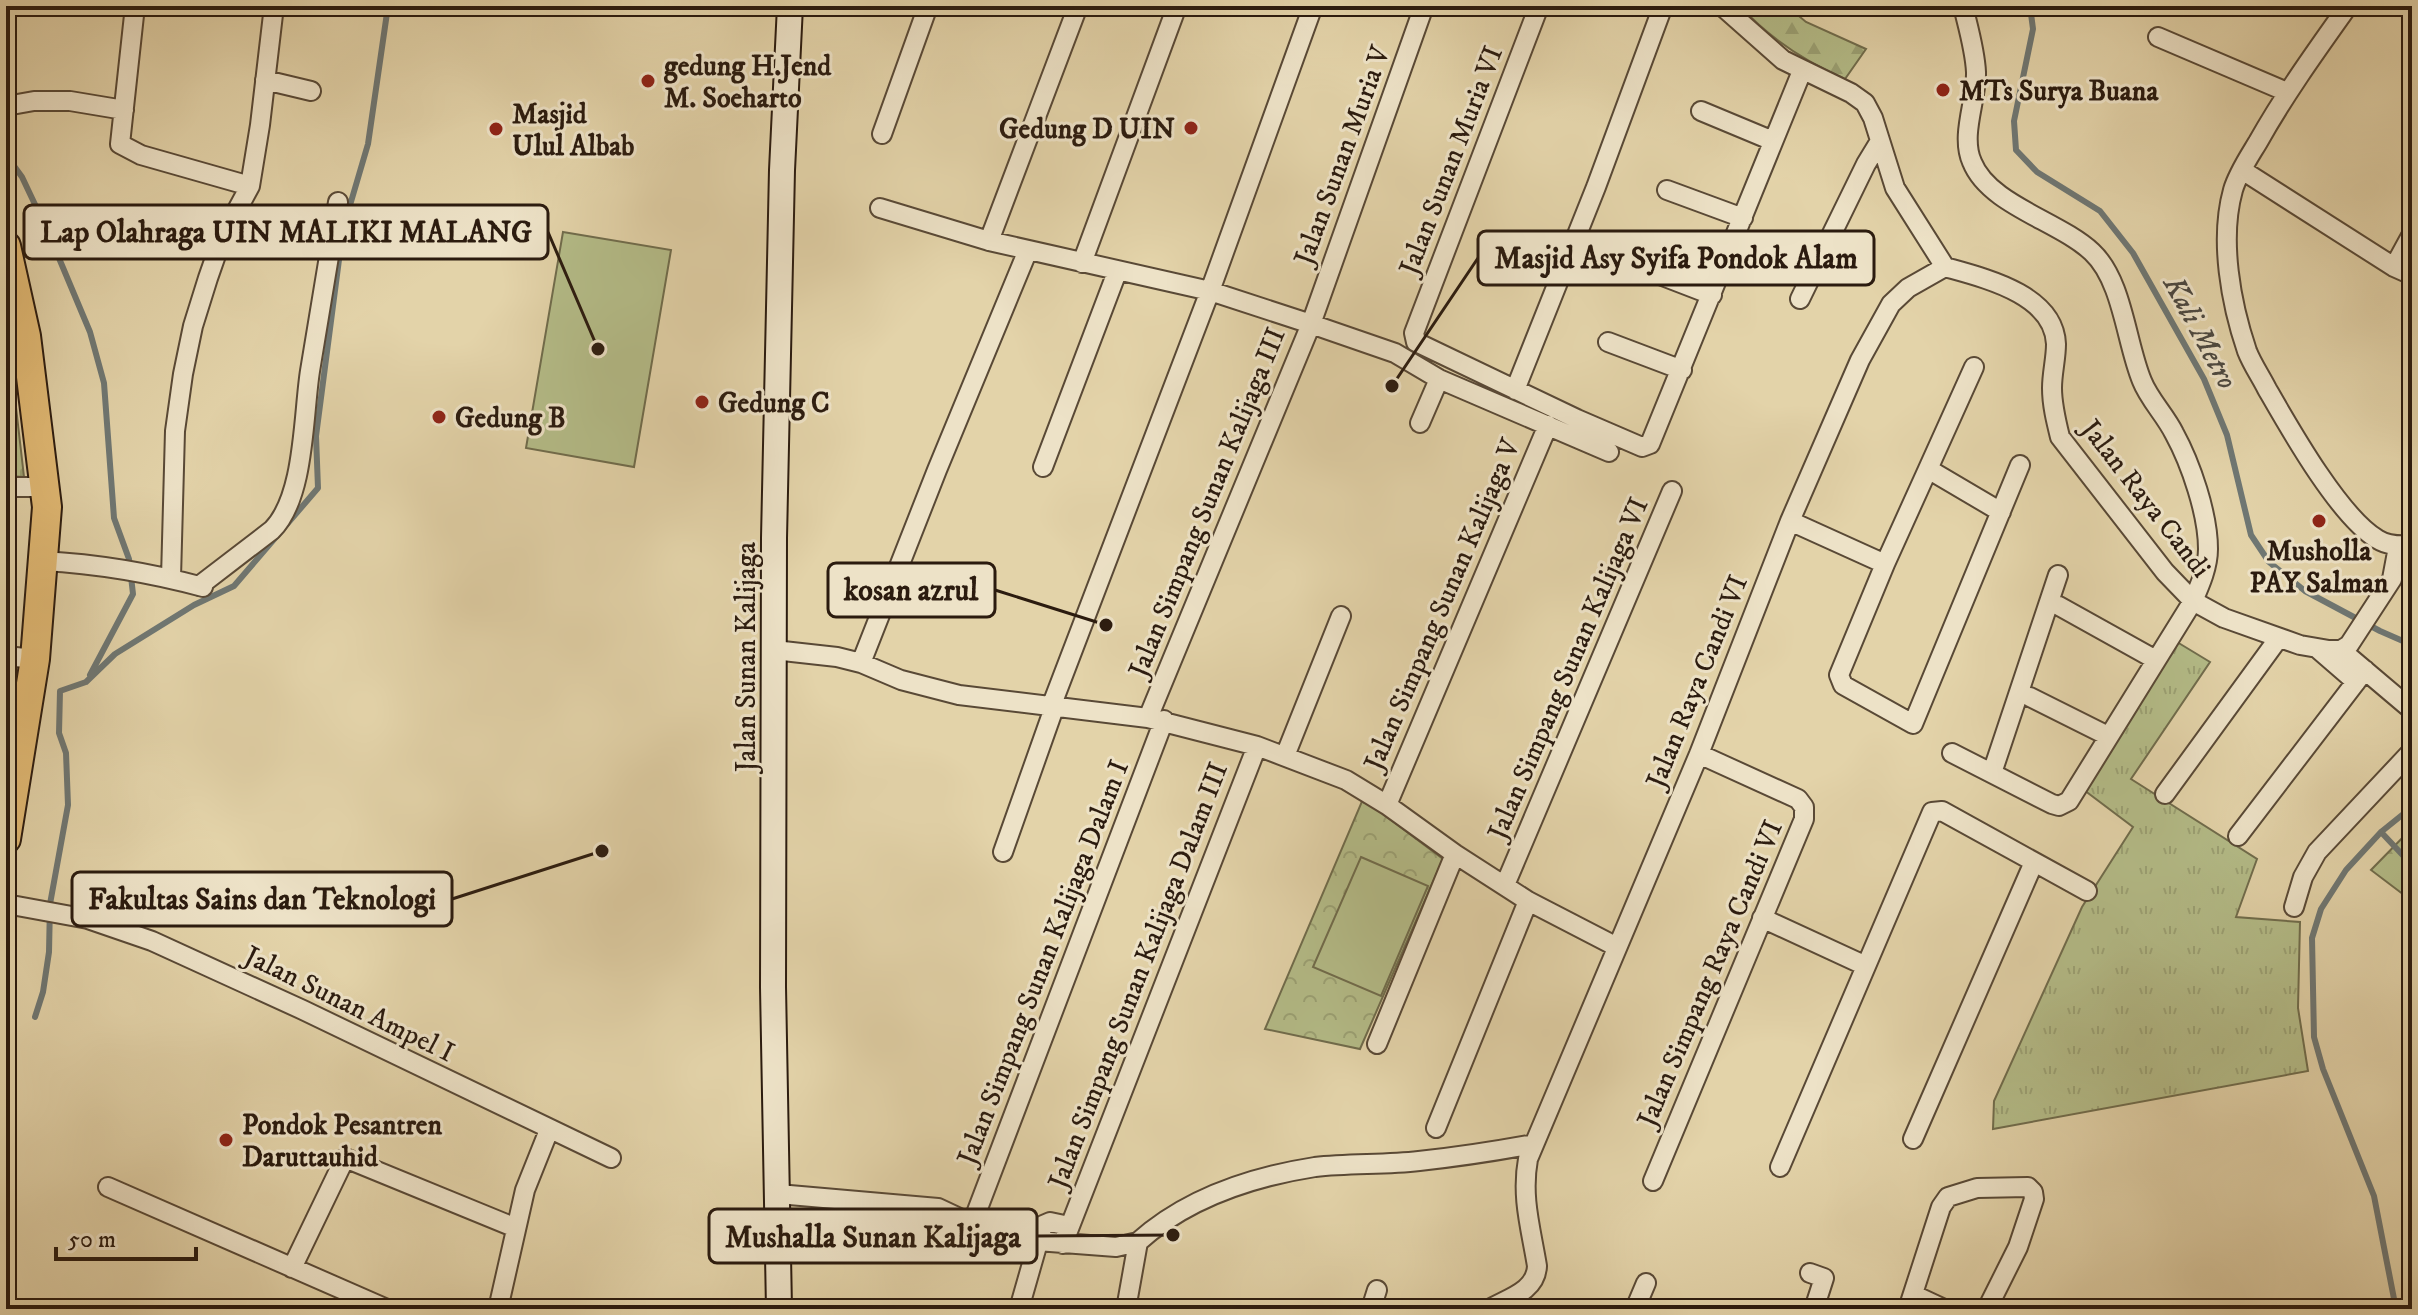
<svg xmlns="http://www.w3.org/2000/svg" width="2418" height="1315" font-family="'IM FELL DW Pica',serif">
  <style>
    .grass { fill: url(#grass-tufts); stroke: #706c4c; stroke-width: 2 }
    .forest { fill: url(#forest-firs); stroke: #706c4c; stroke-width: 2 }
    .cemetery { fill: url(#cemetery-stones); stroke: #706c4c; stroke-width: 2 }
    .park { fill: url(#park-crowns); stroke: #706c4c; stroke-width: 2 }
    .garden { fill: #b4bc88; stroke: #706c4c; stroke-width: 2 }
    .lines { fill: none; stroke-linecap: round; stroke-linejoin: round }
    .stream { stroke: #6f7773; stroke-width: 6 }
    .street-casing { stroke: #594936; stroke-width: 22 }
    .secondary-casing { stroke: #2b1b0f; stroke-width: 28 }
    .primary-casing { stroke: #2b1b0f; stroke-width: 32 }
    .street { stroke: #ede2c7; stroke-width: 18 }
    .secondary { stroke: #ede2c7; stroke-width: 24 }
    .primary { stroke: #e2ba74; stroke-width: 28 }
    .poi-dot { fill: #8f2418; stroke: #ede2c7; stroke-width: 3 }
    .labels { text-anchor: middle; stroke-width: 6; stroke-linejoin: round; paint-order: stroke }
    .poi-label { font-size: 28px; font-weight: bold; fill: #2b1b0f; stroke: #ede2c7; text-anchor: start }
    .street-label { font-size: 28px; fill: #2b1b0f; stroke: #ede2c7 }
    .water-label { font-size: 30px; font-style: italic; fill: #4d4941; stroke: #ede2c7 }
    .leader { fill: none; stroke: #2b1b0f; stroke-width: 3 }
    .callout-dot { fill: #2b1b0f; stroke: #ede2c7; stroke-width: 3 }
    .callout { fill: #ede2c7; stroke: #2b1b0f; stroke-width: 3 }
    .callout-label { font-size: 30px; text-anchor: middle; font-weight: bold; fill: #2b1b0f }
  </style>
  <defs>
    <pattern id="grass-tufts" width="24" height="20" patternUnits="userSpaceOnUse" patternTransform="scale(2)"><rect width="24" height="20" fill="#b4bc88"/><path d="M3 7l-1-3M5 7V3M7 7l1-3M15 17l-1-3M17 17v-4M19 17l1-3" fill="none" stroke="#9ba174"/></pattern>
    <pattern id="forest-firs" width="22" height="20" patternUnits="userSpaceOnUse" patternTransform="scale(2)"><rect width="22" height="20" fill="#b4bc88"/><path d="M5 1l3.5 6h-7zM16 11l3.5 6h-7z" fill="#9ba174"/></pattern>
    <pattern id="cemetery-stones" width="16" height="16" patternUnits="userSpaceOnUse" patternTransform="scale(2)"><rect width="16" height="16" fill="#b4bc88"/><path d="M2 7V4a2 2 0 0 1 4 0v3zM10 15v-3a2 2 0 0 1 4 0v3z" fill="#9ba174"/></pattern>
    <pattern id="park-crowns" width="20" height="18" patternUnits="userSpaceOnUse" patternTransform="scale(2)"><rect width="20" height="18" fill="#b4bc88"/><path d="M2 6a3 3 0 1 1 6 0M12 15a3 3 0 1 1 6 0" fill="none" stroke="#9ba174"/></pattern>
  </defs>
  <rect width="100%" height="100%" fill="#e3d3a9"/>
  <filter id="stains"><feTurbulence type="fractalNoise" baseFrequency=".0025" numOctaves="4"/><feColorMatrix values="0 0 0 0 .2 0 0 0 0 .09 0 0 0 0 .02 0 0 0 .5 -.17"/></filter>
  <radialGradient id="worn" r=".72"><stop offset=".6" stop-color="#630" stop-opacity="0"/><stop offset="1" stop-color="#630" stop-opacity=".3"/></radialGradient>
  <!-- grass -->
  <path class="grass" d="M2177,642L2210,662L2131,779L2257,859L2236,917L2300,922L2298,1008L2308,1071L1993,1129L1994,1101L2082,907L2133,827L2084,790Z"/>
  <!-- forest -->
  <path class="forest" d="M1740,6H1787L1806,22L1866,49L1845,79C1804,61 1770,39 1740,6Z
    M2412,828V901L2371,870Z"/>
  <!-- cemetery -->
  <path class="cemetery" d="M6,320L24,477L6,476Z"/>
  <!-- park -->
  <path class="park" d="M1363,799L1443,859L1360,1049L1265,1029Z"/>
  <!-- garden -->
  <path class="garden" d="M563,232L671,250L634,467L526,448Z
    M1361,857L1428,886L1381,996L1313,967Z"/>
  <g class="lines">
    <!-- stream -->
    <path class="stream" d="M2030,6L2033,29L2014,121L2016,150L2037,172L2100,211L2133,253L2204,379L2227,435L2251,535L2269,562L2305,591L2380,631L2412,645
      M6,155L22,177L48,232L90,332L104,383L114,518L129,559L133,594L90,675
      M2381,832L2412,865
      M35,1017L43,992L49,952L50,904L68,805L66,753L59,733L60,691L86,682L115,654L194,605L234,586L318,488L316,436L343,229L368,144L388,6
      M2396,1309L2374,1196L2323,1069L2314,1037L2312,938L2321,909L2346,870L2381,832L2412,807"/>
    <!-- street casing -->
    <g class="street-casing">
      <path id="street" d="M135,6L120,144L141,155L250,186
        M1539,6L1414,333L1416,342L1577,419L1642,447L1650,444L1802,71
        M1722,6L1783,60L1851,93L1865,103L1873,118L1895,188L1945,267
        M2348,6C2316,51 2285,94 2258,142C2249,157 2238,173 2233,190C2219,240 2231,304 2247,351C2252,364 2261,377 2267,389C2290,429 2339,516 2377,539C2388,546 2400,546 2412,545
        M2158,37L2287,92
        M265,80L311,91
        M6,106L34,101H70L124,110
        M1701,111L1773,141
        M882,134L928,6
        M2242,170L2394,267L2412,275
        M1667,190L1743,218
        M880,208L989,241L1210,291L1311,324L1395,353L1439,379L1609,452
        M989,241L1078,6
        M1082,263L1177,6
        M1634,265L1712,295
        M1945,267C1984,278 2054,294 2056,344C2056,359 2052,373 2052,388C2052,405 2056,421 2060,437L2165,572L2193,601L2224,618L2300,645L2329,650H2341L2349,645L2392,579L2398,547
        M2394,267L2412,234
        M1800,299L1866,164L1880,141
        M1608,342L1682,370
        M1515,390L1596,187L1663,6
        M1420,423L1439,379
        M1043,467L1117,272
        M1928,469L1974,367
        M6,487H46
        M1790,521L1885,564L1839,675L1843,685L1913,724L2020,465
        M43,561C97,564 151,573 203,587
        M1885,564L1928,469L2001,512
        M171,578L175,431L183,374L193,326L208,278L222,238L250,186L260,125L274,6
        M199,586L272,530C305,497 303,416 310,371C319,315 329,258 338,202
        M2059,606L2156,660
        M774,650L837,657L861,663L901,680L959,695L1148,718L1257,746L1346,780L1387,805L1455,854L1528,901L1617,947
        M2319,650L2356,682
        M2341,650L2412,710
        M6,656L35,659
        M861,663L937,470L1028,250
        M2030,697L2108,736
        M1051,707L1210,291L1313,6
        M1148,718L1311,324L1424,6
        M1952,753L2052,804L2059,806L2069,801L2193,601C2200,585 2208,567 2208,549C2208,514 2191,464 2174,433C2165,415 2149,399 2142,381C2126,343 2123,281 2092,252C2059,221 1989,205 1972,162C1960,135 1977,100 1976,72C1975,50 1968,27 1963,6
        M1285,756L1341,616
        M1992,773L2058,575
        M2165,794L2278,639
        M1387,805L1548,425
        M2238,836L2365,670
        M1003,852L1054,708
        M1505,885L1672,491
        M6,904L88,919L152,941L303,1010L611,1158
        M2294,907L2303,877L2317,852L2412,751
        M1762,918L1866,966
        M1377,1044L1455,854
        M1436,1128L1528,901
        M1913,1139L2034,862
        M1780,1167L1932,812L1942,811L2087,891
        M1653,1181L1804,819V807L1798,799L1699,754
        M108,1187L387,1309
        M778,1194L938,1208L972,1224L1037,1241L1116,1247L1138,1242
        M972,1224L1164,720
        M1138,1242C1187,1198 1251,1177 1315,1167C1349,1163 1385,1165 1419,1161C1457,1157 1496,1151 1534,1144
        M1063,1244L1257,746
        M292,1268L345,1158L516,1228
        M1810,1273L1824,1278L1814,1309
        M1914,1295L1944,1309
        M498,1309L525,1190L549,1130
        M1019,1309L1043,1225L1050,1222L1069,1226
        M1126,1309L1138,1242
        M1371,1309L1377,1290
        M1489,1309C1509,1298 1536,1291 1537,1266C1531,1229 1521,1197 1528,1159L1699,754L1790,521L1860,360L1891,304L1908,288L1945,267
        M1635,1309L1646,1283
        M1908,1309L1941,1207L1948,1197L1977,1188L2028,1187L2033,1192L2034,1199L2018,1247L1987,1309"/>
    </g>
    <!-- secondary casing -->
    <g class="secondary-casing">
      <path id="secondary" d="M779,1309L773,987L774,538L782,170L790,6"/>
    </g>
    <!-- primary casing -->
    <g class="primary-casing">
      <path id="primary" d="M6,246L26,336L47,507L35,659L6,839"/>
    </g>
    <!-- street -->
    <use href="#street" class="street"/>
    <!-- secondary -->
    <use href="#secondary" class="secondary"/>
    <!-- primary -->
    <use href="#primary" class="primary"/>
  </g>
  <!-- markers -->
  <g class="poi-dot">
    <circle cx="648" cy="81" r="8"/>
    <circle cx="1943" cy="90" r="8"/>
    <circle cx="1191" cy="128" r="8"/>
    <circle cx="496" cy="129" r="8"/>
    <circle cx="702" cy="402" r="8"/>
    <circle cx="439" cy="417" r="8"/>
    <circle cx="2319" cy="521" r="8"/>
    <circle cx="226" cy="1140" r="8"/>
  </g>
  <g class="labels">
    <!-- poi labels -->
    <g class="poi-label">
      <text x="664" y="75">gedung H.Jend<tspan x="664" dy="32">M. Soeharto</tspan></text>
      <text x="1959" y="100">MTs Surya Buana</text>
      <text x="512" y="123">Masjid<tspan x="512" dy="32">Ulul Albab</tspan></text>
      <text x="1175" y="138" text-anchor="end">Gedung D UIN</text>
      <text x="718" y="412">Gedung C</text>
      <text x="455" y="427">Gedung B</text>
      <text x="2319" y="560" text-anchor="middle">Musholla<tspan x="2319" dy="32">PAY Salman</tspan></text>
      <text x="242" y="1134">Pondok Pesantren<tspan x="242" dy="32">Daruttauhid</tspan></text>
    </g>
    <!-- street labels -->
    <g class="street-label">
      <text transform="translate(1341 155) rotate(-70)" y="10">Jalan Sunan Muria V</text>
      <text transform="translate(1450 160) rotate(-69)" y="10">Jalan Sunan Muria VI</text>
      <text transform="translate(2147 498) rotate(52)" y="10">Jalan Raya Candi</text>
      <text transform="translate(1206 502) rotate(-68)" y="10">Jalan Simpang Sunan Kalijaga III</text>
      <text transform="translate(1441 604) rotate(-67)" y="10">Jalan Simpang Sunan Kalijaga V</text>
      <text transform="translate(745 657) rotate(-90)" y="10">Jalan Sunan Kalijaga</text>
      <text transform="translate(1567 668) rotate(-67)" y="10">Jalan Simpang Sunan Kalijaga VI</text>
      <text transform="translate(1696 681) rotate(-68)" y="10">Jalan Raya Candi VI</text>
      <text transform="translate(1042 962) rotate(-69)" y="10">Jalan Simpang Sunan Kalijaga Dalam I</text>
      <text transform="translate(1709 973) rotate(-67)" y="10">Jalan Simpang Raya Candi VI</text>
      <text transform="translate(1137 975) rotate(-69)" y="10">Jalan Simpang Sunan Kalijaga Dalam III</text>
      <text transform="translate(350 1003) rotate(26)" y="10">Jalan Sunan Ampel I</text>
    </g>
    <!-- water labels -->
    <g class="water-label">
      <text transform="translate(2201 332) rotate(62)" y="10">Kali Metro</text>
    </g>
  </g>
  <!-- callouts -->
  <path class="leader" d="M598 349L548 232M1392 386L1478 258M1106 625L995 590M602 851L452 899M1173 1235L1037 1236"/>
  <g class="callout-dot">
    <circle cx="598" cy="349" r="8"/>
    <circle cx="1392" cy="386" r="8"/>
    <circle cx="1106" cy="625" r="8"/>
    <circle cx="602" cy="851" r="8"/>
    <circle cx="1173" cy="1235" r="8"/>
  </g>
  <g class="callout">
    <rect x="24" y="205" width="524" height="54" rx="8"/>
    <rect x="1478" y="231" width="396" height="54" rx="8"/>
    <rect x="828" y="563" width="167" height="54" rx="8"/>
    <rect x="72" y="872" width="380" height="54" rx="8"/>
    <rect x="709" y="1209" width="328" height="54" rx="8"/>
  </g>
  <g class="callout-label">
    <text x="286" y="242">Lap Olahraga UIN MALIKI MALANG</text>
    <text x="1676" y="268">Masjid Asy Syifa Pondok Alam</text>
    <text x="911" y="600">kosan azrul</text>
    <text x="262" y="909">Fakultas Sains dan Teknologi</text>
    <text x="873" y="1247">Mushalla Sunan Kalijaga</text>
  </g>
  <!-- margin -->
  <rect width="2418" height="1315" fill="none" stroke="#e3d3a9" stroke-width="32"/>
  <rect x="8" y="8" width="2402" height="1299" fill="none" stroke="#2b1b0f" stroke-width="4"/>
  <rect x="16" y="16" width="2386" height="1283" fill="none" stroke="#2b1b0f" stroke-width="2"/>
  <!-- scale -->
  <path d="M56 1247v12h140v-12" fill="none" stroke="#2b1b0f" stroke-width="4"/>
  <text x="68" y="1247" font-size="24" fill="#2b1b0f" stroke="#ede2c7" stroke-width="6" paint-order="stroke">50 m</text>
  <rect width="100%" height="100%" filter="url(#stains)"/>
  <rect width="100%" height="100%" fill="url(#worn)"/>
</svg>
